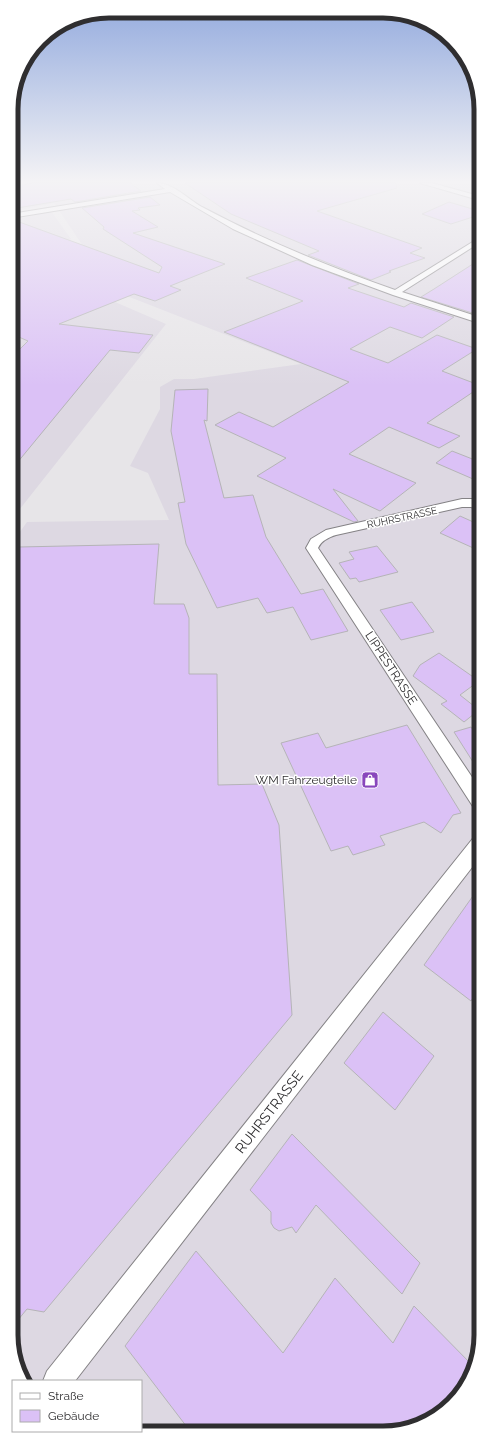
<svg xmlns="http://www.w3.org/2000/svg" width="492" height="1444" font-family="Raleway,sans-serif">
  <style>
    .built { fill: #ddd8e2 }
    .building { fill: #dbc1f6; stroke: #b5b4b7 }
    .lines { fill: none; stroke-linecap: round; stroke-linejoin: round }
    .minor-casing { stroke: #848285; stroke-width: 2 }
    .minor { fill: #fff; fill-rule: evenodd }
    .labels { text-anchor: middle; stroke-width: 3; stroke-linejoin: round; paint-order: stroke }
    .far-street-label { font-size: 10px; fill: #2f2e30; stroke: #fff }
    .street-label { font-size: 12px; fill: #2f2e30; stroke: #fff }
    .poi-label { font-size: 12px; fill: #2f2e30; stroke: #fff; text-anchor: end }
    .near-street-label { font-size: 14px; fill: #2f2e30; stroke: #fff }
    .rim { fill: none; stroke: #2f2e30; stroke-width: 5 }
  </style>
  <rect width="100%" height="100%" fill="#e7e5e8"/>
  <!-- built -->
  <path class="built" d="M11,183H479L481,1341L474,1372L457,1399L432,1420L402,1431H90H141V1381H27L13,1354L12,543L27,522L169,520L148,473L130,466L160,409V387L174,379H194L301,364L35,260L83,246L54,203L11,212Z
    M51,211L71,239L20,261L166,324L12,519L11,221Z"/>
  <!-- building -->
  <path class="building" d="M33,183H130L141,191L75,202L71,199L11,209V187Z
    M185,183H396L397,188L317,211L422,248L410,253L425,258L389,271L391,272L371,280L308,255L319,251L231,214Z
    M150,197L160,205L138,208L140,210L132,211L158,227L133,233L225,264L170,286L181,290L155,301L134,294L59,324L153,335L139,353L110,350L12,469V357L28,341L12,334L11,219L159,273L162,267L103,229L104,227L82,208Z
    M449,202L479,211V215L451,224L422,214Z
    M297,260L359,284L348,288L404,307L411,303L454,317L422,338L390,327L350,349L388,363L437,335L477,349L442,371L479,385V388L427,423L460,436L439,448L389,427L349,454L416,483L380,511L333,489L358,521L354,522L257,476L286,458L215,425L239,412L273,427L349,382L224,332L303,301L246,278Z
    M479,260V315L421,297L434,289Z
    M208,389L207,421L204,420L224,498L253,495L266,537L301,594L323,589L348,631L311,640L293,607L267,613L258,598L217,608L186,544L178,503L185,502L171,431L175,390Z
    M452,451L480,462V482L436,463Z
    M460,516L480,525V551L440,533Z
    M159,544L154,604H184L189,618V674H217L218,785L262,784L279,825L292,1015L44,1312L27,1309L13,1326L12,574L19,547Z
    M377,546L398,572L359,582L356,578L350,579L339,563L354,559L349,552Z
    M412,602L434,632L401,640L380,610Z
    M439,653L479,681L460,695L479,710L464,722L441,704L447,701L413,676L420,665Z
    M407,725L461,813L453,815L441,833L424,822L380,836L385,845L353,855L348,846L331,851L281,743L318,733L326,748Z
    M471,727L480,740V773L454,732Z
    M480,886V986L471,1001L424,965Z
    M383,1012L434,1056L395,1110L344,1063Z
    M292,1134L420,1263L402,1294L316,1205L296,1233L292,1227L279,1231L274,1228L271,1223V1212L250,1190Z
    M196,1251L283,1353L335,1278L393,1343L414,1306L475,1368L474,1372L457,1399L432,1420L402,1431H190L125,1346Z"/>
  <g class="lines">
    <!-- minor casing -->
    <g class="minor-casing">
      <path id="minor" d="M157,183C173,183 188,199 202,207C264,240 329,267 395,290L479,238V243L402,292L479,317V323L393,295L312,265L233,229L170,192L11,218V214L165,189Z
        M420,183H432L479,196V200Z
        M462,499H472L480,502V510L471,507H462L336,535C329,537 321,541 318,548L480,789V810L474,808L306,548L311,539L326,530Z
        M480,835V857L75,1381H43L47,1371L474,837Z"/>
    </g>
    <!-- minor -->
    <use href="#minor" class="minor"/>
  </g>
  <!-- sky -->
  <linearGradient id="sky" x2="0" y2="1"><stop stop-color="#94abde"/><stop offset="0.47" stop-color="#f4f3f5"/><stop offset="1" stop-color="#f4f3f5" stop-opacity="0"/></linearGradient>
  <rect width="492" height="386" fill="url(#sky)"/>
  <!-- icons -->
  <defs>
    <g id="shop-square" transform="scale(0.9)"><rect x="-9" y="-9" width="18" height="18" rx="4" fill="#8947bc" stroke="#fff"/><path d="M-5-2.5h2.3a2.7 3.5 0 0 1 5.4 0H5L5.5 6h-11ZM-1.5-2.5h3a1.5 2.3 0 0 0-3 0Z" fill="#fff"/></g>
  </defs>
  <g fill-rule="evenodd">
    <use href="#shop-square" x="370" y="780"/>
  </g>
  <g class="labels">
    <!-- far-street labels -->
    <g class="far-street-label">
      <text transform="translate(402 517) rotate(-12)" y="4">RUHRSTRASSE</text>
    </g>
    <!-- street labels -->
    <g class="street-label">
      <text transform="translate(391 668) rotate(57)" y="4">LIPPESTRASSE</text>
    </g>
    <!-- poi labels -->
    <g class="poi-label">
      <text x="357" y="784">WM Fahrzeugteile</text>
    </g>
    <!-- near-street labels -->
    <g class="near-street-label">
      <text transform="translate(269 1112) rotate(-52)" y="5">RUHRSTRASSE</text>
    </g>
  </g>
  <!-- crop -->
  <path d="M0 0H492V1444H0ZM109 18H383A91 91 0 0 1 474 109V1335A91 91 0 0 1 383 1426H109A91 91 0 0 1 18 1335V109A91 91 0 0 1 109 18Z" fill="#fff" fill-rule="evenodd"/>
  <path class="rim" d="M109 18H383A91 91 0 0 1 474 109V1335A91 91 0 0 1 383 1426H109A91 91 0 0 1 18 1335V109A91 91 0 0 1 109 18Z"/>
  <!-- legend -->
  <rect x="12" y="1380" width="130" height="52" fill="#ffffff" stroke="#acabac"/>
  <rect x="20" y="1393" width="20" height="6" fill="#ffffff" stroke="#acabac"/>
  <text x="48" y="1400" font-size="12" fill="#2f2e30">Straße</text>
  <rect x="20" y="1410" width="20" height="12" fill="#dbc1f6" stroke="#acabac"/>
  <text x="48" y="1420" font-size="12" fill="#2f2e30">Gebäude</text>
</svg>
